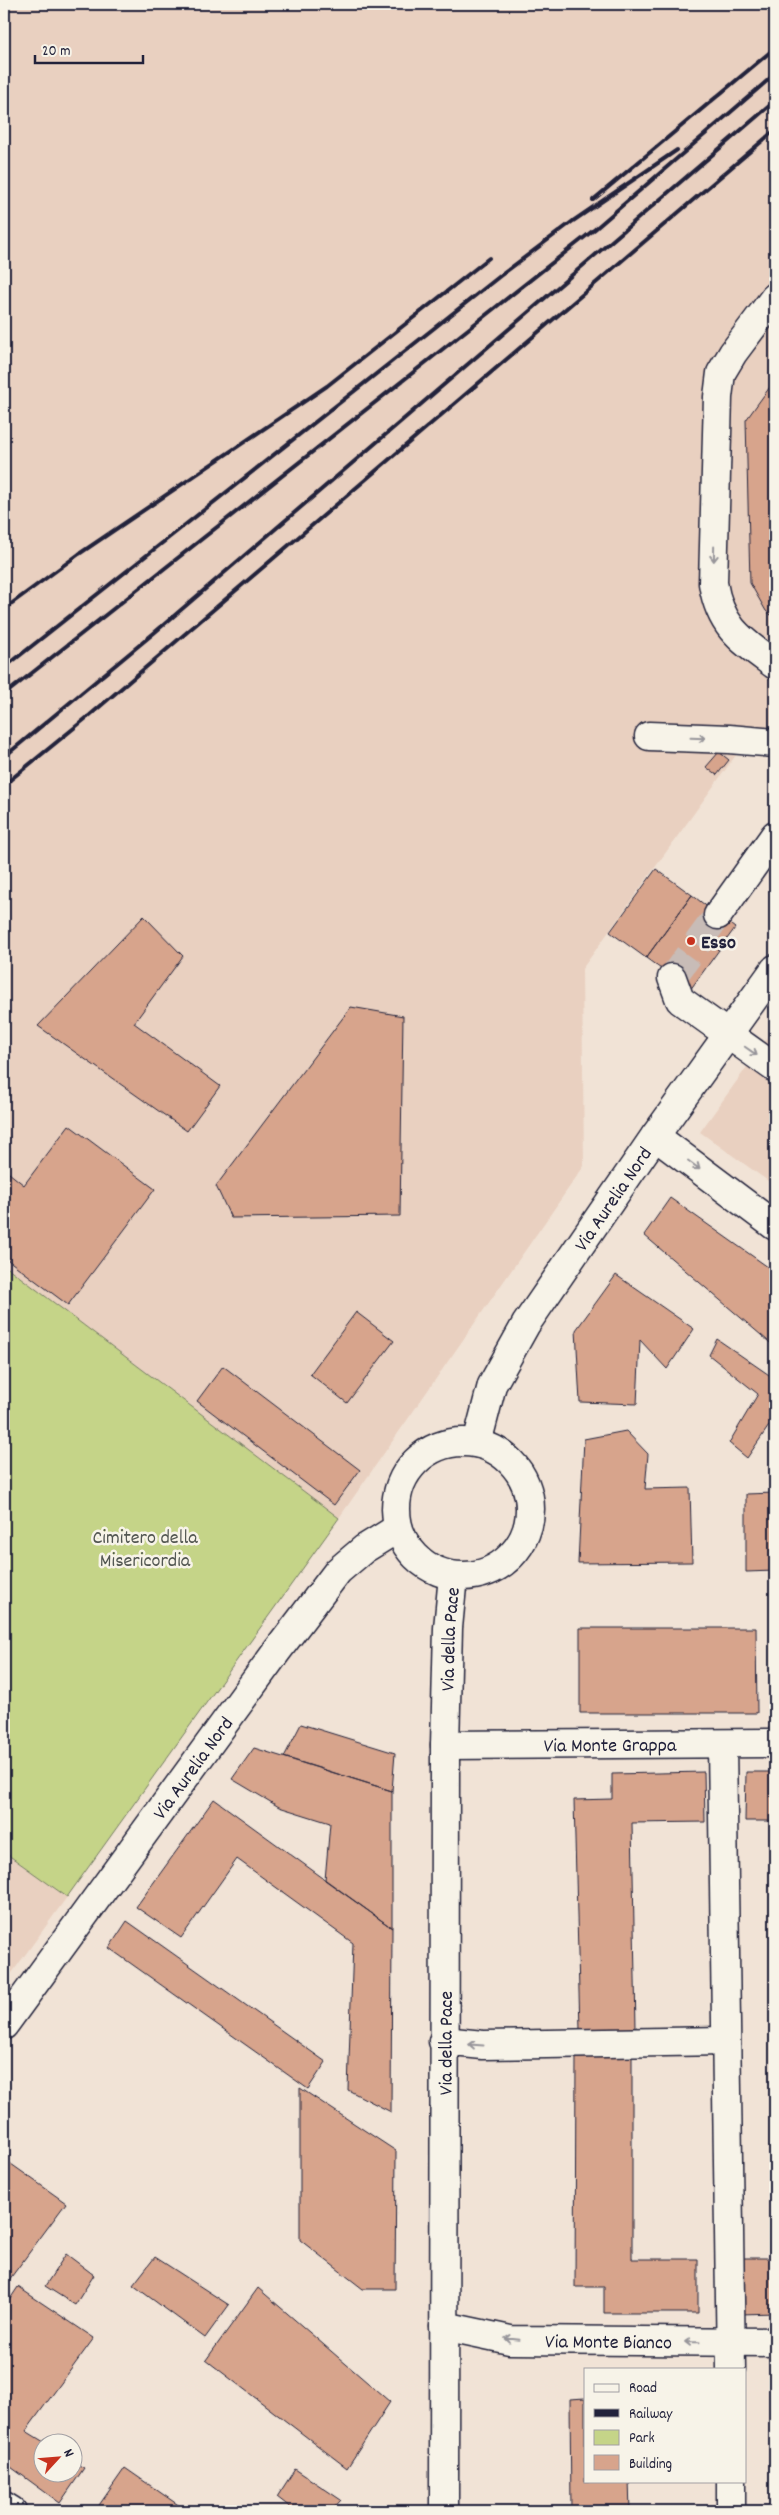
<svg xmlns="http://www.w3.org/2000/svg" width="779" height="2515" font-family="Dekko,sans-serif">
  <style>
    .built { fill: #e9d0c0 }
    .green { fill: #c5d488; stroke: #747b62 }
    .building { fill: #d7a48c; stroke: #22223b }
    .lines { fill: none; stroke-linecap: round; stroke-linejoin: round }
    .minor-tunnel { stroke: #c8bcb7; stroke-width: 28; stroke-dasharray: 28 14; stroke-linecap: butt }
    .minor-casing { stroke: #22223b; stroke-width: 31 }
    .major-casing { stroke: #22223b; stroke-width: 31 }
    .minor { stroke: #f7f3e8; stroke-width: 28 }
    .major { stroke: #f7f3e8; stroke-width: 28 }
    .rail { stroke: #22223b; stroke-width: 4 }
    .oneway { stroke: #97959a }
    .poi-dot { fill: #c8321e; stroke: #f7f3e8; stroke-width: 2 }
    .labels { text-anchor: middle; stroke-width: 5; stroke-linejoin: round; paint-order: stroke }
    .poi-label { font-size: 20px; font-weight: bold; fill: #22223b; stroke: #f7f3e8; text-anchor: start }
    .street-label { font-size: 20px; fill: #22223b; stroke: #f7f3e8 }
    .park-label { font-size: 20px; fill: #535752; stroke: #f7f3e8 }
  </style>
  <rect width="100%" height="100%" fill="#f1e3d6"/>
  <filter id="ink" filterUnits="userSpaceOnUse"><feTurbulence type="fractalNoise" baseFrequency=".02" numOctaves="2"/><feDisplacementMap in="SourceGraphic" scale="10" xChannelSelector="R" yChannelSelector="G"/><feConvolveMatrix kernelMatrix="1 2 1 2 8 2 1 2 1" color-interpolation-filters="sRGB"/></filter>
  <g filter="url(#ink)">
    <!-- built -->
    <path class="built" d="M4,4H775V752L741,748L582,969L584,1166L339,1518L4,1265Z
      M775,1028V1186L700,1132Z
      M4,1852L67,1897L4,1984Z"/>
    <!-- green -->
    <path class="green" d="M4,1265L339,1518L67,1897L4,1852Z"/>
    <!-- building -->
    <path class="building" d="M775,380V618L766,611L750,583L746,420Z
      M719,752L729,760L717,775L706,767Z
      M656,869L692,895L646,958L610,932Z
      M692,895L735,928L690,990L646,958Z
      M144,916L183,956L134,1023L220,1086L187,1131L38,1026Z
      M351,1007L403,1016L400,1216L231,1218L216,1186Z
      M69,1125L155,1189L68,1305L4,1257V1169L24,1185Z
      M670,1198L775,1272V1347L644,1235Z
      M616,1275L694,1329L667,1369L640,1340L637,1404L580,1402L576,1330Z
      M356,1312L394,1341L347,1403L310,1374Z
      M717,1339L775,1379V1417L747,1458L729,1443L758,1394L709,1355Z
      M223,1366L360,1470L334,1505L197,1401Z
      M626,1431L648,1454L645,1489L690,1488L692,1562L578,1563L584,1439Z
      M775,1493V1571L746,1572V1494Z
      M580,1628H756L757,1713H580Z
      M301,1724L395,1753L392,1791L284,1757Z
      M254,1748L392,1791V1928L325,1880L330,1823L279,1807L232,1779Z
      M704,1772L705,1822L632,1823L636,2029L580,2030L574,1800L612,1799V1774Z
      M746,1772H775V1821H745Z
      M214,1799L392,1928L391,2112L348,2090L353,1943L237,1859L181,1938L136,1907Z
      M127,1921L326,2062L308,2089L109,1948Z
      M576,2055H632V2259H698V2313H604V2287H575Z
      M300,2088L396,2151L395,2289H363L300,2240Z
      M4,2159L66,2203L6,2284L4,2283Z
      M66,2254L94,2275L75,2305L45,2286Z
      M155,2257L229,2305L205,2338L133,2285Z
      M741,2258H775V2313L741,2314Z
      M18,2287L94,2338L26,2431L44,2442L42,2472H72V2461L84,2468L60,2503L4,2462V2308Z
      M258,2288L390,2402L347,2468L206,2360Z
      M585,2398V2481H629L630,2511H571L570,2399Z
      M125,2468L187,2511H95Z
      M295,2469L341,2500L331,2511H295L277,2497Z"/>
    <g class="lines">
      <!-- minor-tunnel -->
      <path class="minor-tunnel" d="M672,978L718,915"/>
      <!-- minor casing -->
      <g class="minor-casing">
        <g id="minor">
          <path d="M775,297L733,353L721,373L718,397L713,583C720,627 741,640 775,665"/>
          <path d="M649,736L729,739L775,743"/>
          <path d="M718,915L775,835"/>
          <path d="M672,978L680,1000L775,1068"/>
          <path d="M655,1136L775,1226"/>
          <path id="s1" d="M445,1745L775,1743"/>
          <path d="M722,1745L731,2369"/>
          <path id="s2" d="M4,2025L277,1651L338,1571L364,1549L398,1528"/>
          <path d="M443,2041L483,2045L724,2041"/>
          <path id="s3" d="M444,2326L510,2340L775,2342"/>
          <path d="M4,2506L12,2511"/>
          <path d="M731,2511V2481"/>
        </g>
      </g>
      <!-- major casing -->
      <g class="major-casing">
        <g id="major">
          <circle cx="463" cy="1509" r="67"/>
          <path id="s4" d="M477,1443L492,1385L526,1324L655,1136L775,969"/>
          <path id="s5" d="M444,2511L445,1745L448,1628L453,1576"/>
        </g>
      </g>
      <!-- minor -->
      <use href="#minor" class="minor"/>
      <!-- major -->
      <use href="#major" class="major"/>
      <!-- rail -->
      <path class="rail" d="M593,200L775,48
        M4,609L79,554L327,386L489,258
        M4,668L500,276L573,221L677,150
        M4,695L595,229L775,74
        M4,757L154,633L775,101
        M4,785L90,715L775,130"/>
    </g>
    <!-- one-way arrows -->
    <defs><path id="oneway-shaft" d="M-6 0H5M1.5-3L5.5 0L1.5 3" fill="none" stroke-width="1.6" stroke-linecap="round" stroke-linejoin="round" transform="scale(1.25)"/></defs>
    <g class="oneway">
      <use href="#oneway-shaft" transform="translate(714 554) rotate(91)"/>
      <use href="#oneway-shaft" transform="translate(698 738) rotate(2)"/>
      <use href="#oneway-shaft" transform="translate(751 1051) rotate(35)"/>
      <use href="#oneway-shaft" transform="translate(694 1165) rotate(37)"/>
      <use href="#oneway-shaft" transform="translate(476 2045) rotate(-176)"/>
      <use href="#oneway-shaft" transform="translate(512 2339) rotate(-174)"/>
      <use href="#oneway-shaft" transform="translate(692 2342) rotate(-179)"/>
    </g>
  </g>
  <!-- markers -->
  <circle class="poi-dot" cx="691" cy="941" r="5"/>
  <g class="labels">
    <!-- poi labels -->
    <g class="poi-label">
      <text x="701" y="948">Esso</text>
    </g>
    <!-- street labels -->
    <g class="street-label">
      <text dy="7" stroke="none"><textPath href="#s4" startOffset="282">Via Aurelia Nord</textPath></text>
      <text dy="7" stroke="none"><textPath href="#s5" startOffset="872">Via della Pace</textPath></text>
      <text dy="7" stroke="none"><textPath href="#s1" startOffset="165">Via Monte Grappa</textPath></text>
      <text dy="7" stroke="none"><textPath href="#s2" startOffset="319">Via Aurelia Nord</textPath></text>
      <text dy="7" stroke="none"><textPath href="#s5" startOffset="468">Via della Pace</textPath></text>
      <text dy="7" stroke="none"><textPath href="#s3" startOffset="166">Via Monte Bianco</textPath></text>
    </g>
    <!-- park labels -->
    <g class="park-label">
      <text x="145" y="1543">Cimitero della<tspan x="145" dy="23">Misericordia</tspan></text>
    </g>
  </g>
  <!-- margin -->
  <rect width="779" height="2515" fill="none" stroke="#f7f3e8" stroke-width="20"/>
  <rect x="10" y="10" width="759" height="2495" fill="none" stroke="#22223b" stroke-width="2" filter="url(#ink)"/>
  <!-- legend -->
  <rect x="584" y="2368" width="162" height="115" fill="#f7f3e8" stroke="#a29fa3"/>
  <rect x="594" y="2384" width="25" height="8" fill="#f7f3e8" stroke="#a29fa3"/>
  <text x="629" y="2392" font-size="15" fill="#22223b">Road</text>
  <rect x="594" y="2409" width="25" height="8" fill="#22223b" stroke="#a29fa3"/>
  <text x="629" y="2418" font-size="15" fill="#22223b">Railway</text>
  <rect x="594" y="2430" width="25" height="15" fill="#c5d488" stroke="#a29fa3"/>
  <text x="629" y="2442" font-size="15" fill="#22223b">Park</text>
  <rect x="594" y="2455" width="25" height="15" fill="#d7a48c" stroke="#a29fa3"/>
  <text x="629" y="2468" font-size="15" fill="#22223b">Building</text>
  <!-- north arrow -->
  <g transform="translate(58 2458) rotate(64)"><circle r="24" fill="#f7f3e8" stroke="#a29fa3"/>
  <path d="M0-4L9 19L0 12L-9 19Z" fill="#c8321e"/>
  <text y="-8" font-size="14" font-weight="bold" text-anchor="middle" fill="#22223b">N</text>
  </g>
  <!-- scale -->
  <path d="M35 55v8h108v-8" fill="none" stroke="#22223b" stroke-width="2.5"/>
  <text x="42" y="55" font-size="15" fill="#22223b" stroke="#f7f3e8" stroke-width="4" paint-order="stroke">20 m</text>
</svg>
